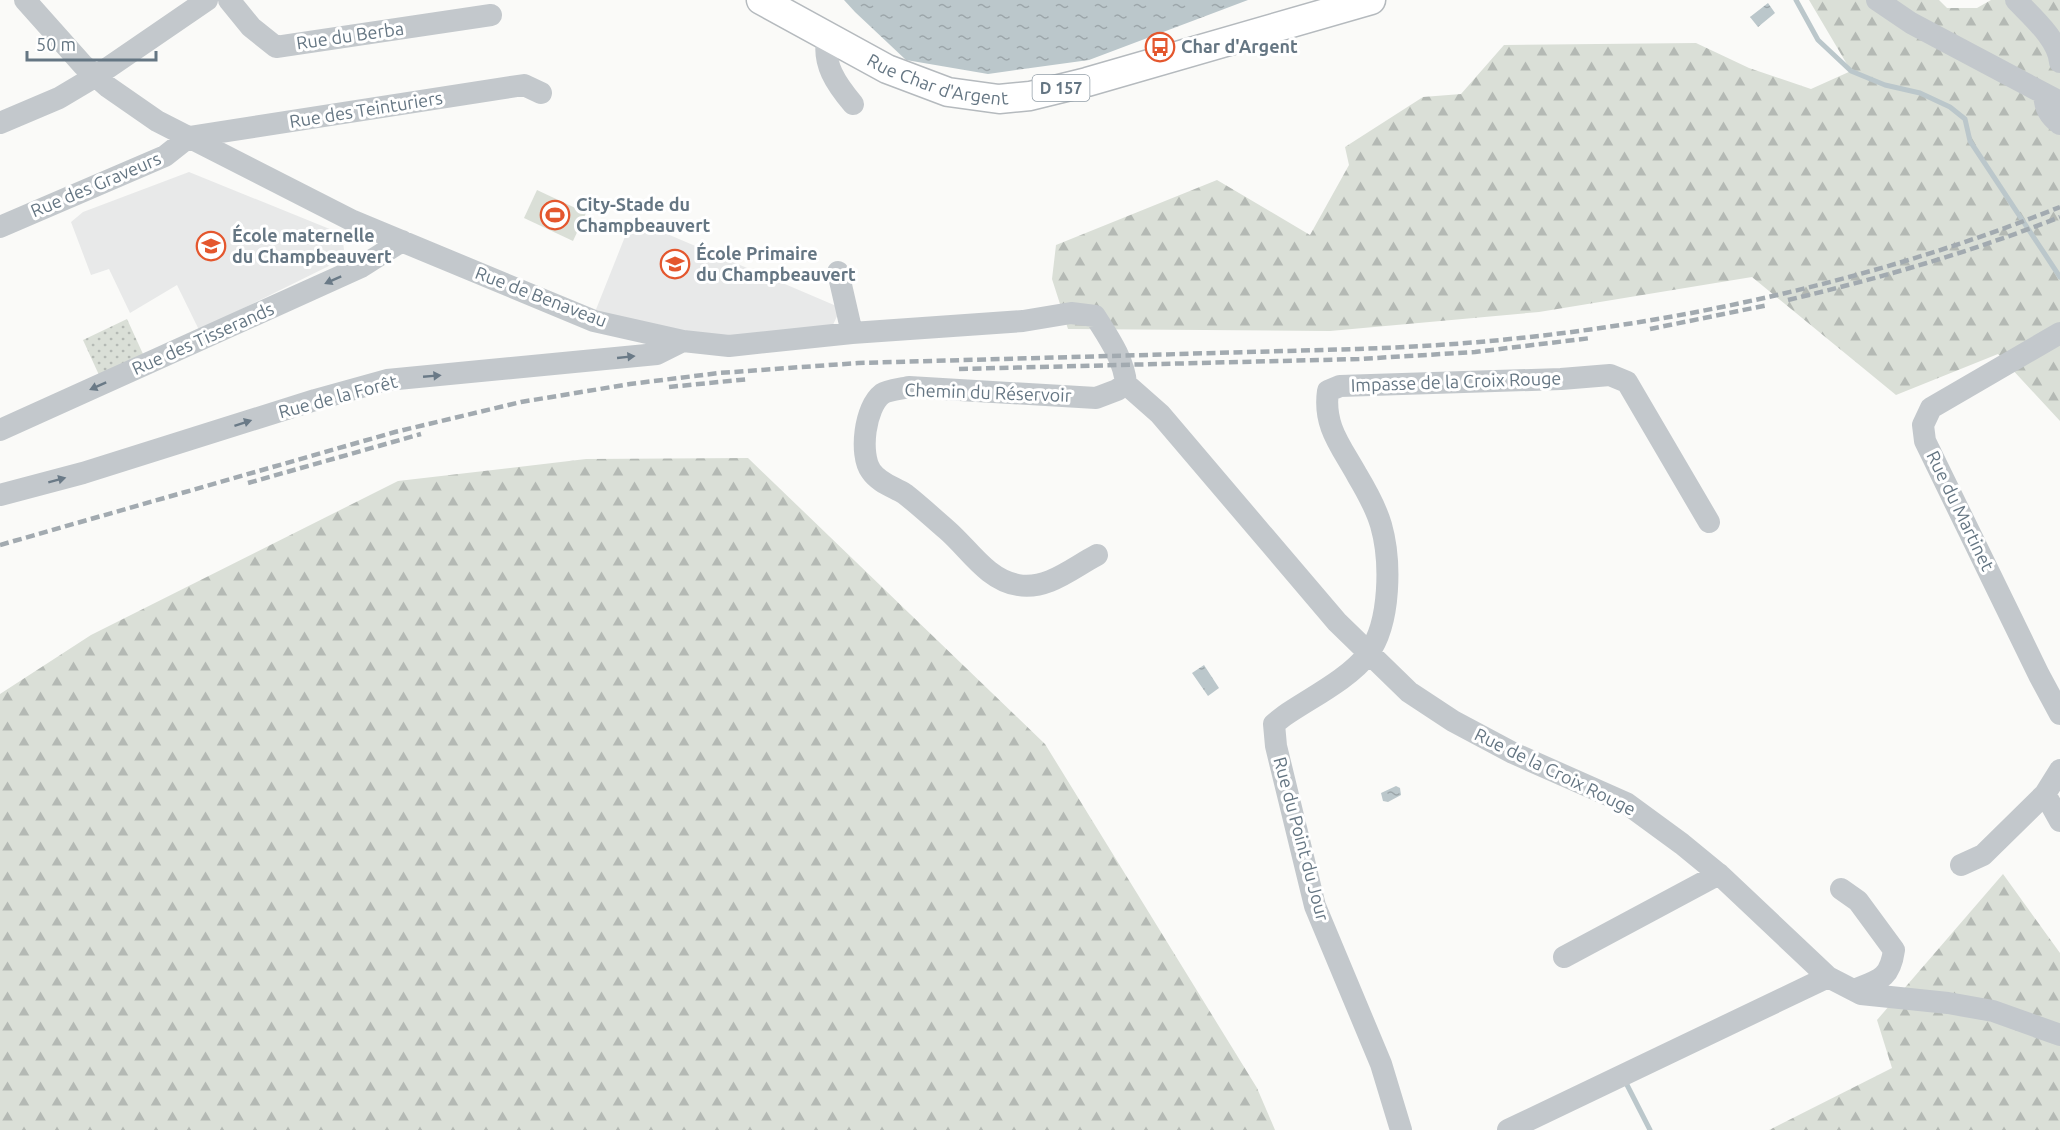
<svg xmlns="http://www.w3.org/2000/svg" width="2060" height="1130" font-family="Ubuntu,sans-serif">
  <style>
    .built { fill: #e8e9e9 }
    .grass { fill: #dadfd7 }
    .forest { fill: url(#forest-firs) }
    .park { fill: url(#park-dots) }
    .water { fill: url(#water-ripples) }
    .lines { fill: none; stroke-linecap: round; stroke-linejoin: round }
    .stream { stroke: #bbc7cb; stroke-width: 5 }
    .major-casing { stroke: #b5babe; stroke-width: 31 }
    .minor { stroke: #c3c8cc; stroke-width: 22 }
    .major { stroke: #fff; stroke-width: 28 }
    .rail { stroke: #a2aab0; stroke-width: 4.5; stroke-dasharray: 9 4.5; stroke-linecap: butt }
    .oneway { fill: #6a7a87 }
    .labels { text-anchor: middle; stroke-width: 6; stroke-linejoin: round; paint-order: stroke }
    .shield { fill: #fff; stroke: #939fa8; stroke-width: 1.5 }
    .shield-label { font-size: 16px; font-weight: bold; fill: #657683 }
    .street-label { font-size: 18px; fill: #657683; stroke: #fff }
    .poi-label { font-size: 18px; font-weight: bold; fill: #657683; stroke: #fff; text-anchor: start }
  </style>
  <defs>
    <pattern id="forest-firs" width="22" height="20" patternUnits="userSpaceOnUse" patternTransform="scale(1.5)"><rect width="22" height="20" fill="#dadfd7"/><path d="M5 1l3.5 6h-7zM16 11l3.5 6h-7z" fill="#b4b9b4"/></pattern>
    <pattern id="park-dots" width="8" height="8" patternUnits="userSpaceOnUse" patternTransform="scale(1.5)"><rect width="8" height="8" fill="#dadfd7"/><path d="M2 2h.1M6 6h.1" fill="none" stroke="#b4b9b4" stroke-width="1.8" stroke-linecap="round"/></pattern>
    <pattern id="water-ripples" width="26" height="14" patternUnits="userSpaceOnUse" patternTransform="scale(1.5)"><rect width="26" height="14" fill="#bbc7cb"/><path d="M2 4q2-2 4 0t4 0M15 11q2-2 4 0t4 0" fill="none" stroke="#9ca6aa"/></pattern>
  </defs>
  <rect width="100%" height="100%" fill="#fafaf8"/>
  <!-- built -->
  <path class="built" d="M189,172L342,234L345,258L199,330L177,285L130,313L109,269L91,275L71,222L83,212Z
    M632,219L841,308L830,331L738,336L688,334L595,312Z"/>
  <!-- grass -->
  <path class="grass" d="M537,190L586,213L573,241L524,218Z"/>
  <!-- forest -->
  <path class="forest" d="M1809,0H1939L1947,8H1977L1991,0H2060V421L1998,354L1896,395L1752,277L1539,312L1330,331L1068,329L1052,279L1056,245L1217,180L1310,235L1349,165L1345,147L1423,97L1461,94L1504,45L1696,43L1749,68L1811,89L1851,71Z
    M748,458L1045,744L1257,1088L1275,1130H0V694L91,635L398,481L586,459Z
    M2003,874L2060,953V1130H1769L1892,1068L1877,1020Z"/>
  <!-- park -->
  <path class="park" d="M127,319L143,354L99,375L83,340Z"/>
  <!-- water -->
  <path class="water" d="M844,0H1248L1089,60L988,74L906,60L855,12Z
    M1768,3L1775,13L1758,27L1750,17Z
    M1204,665L1219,688L1208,696L1192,673Z
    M1396,786L1400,788L1401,795L1388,802L1383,801L1381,793Z"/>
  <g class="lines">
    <!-- stream -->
    <path class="stream" d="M1796,0L1818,40L1851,71L1885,85L1920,93L1950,107L1965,119L1970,141L2060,277
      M1624,1079L1650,1130"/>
    <!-- major casing -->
    <g class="major-casing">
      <g id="major">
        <path id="s1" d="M761,0L887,69L948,92L999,99L1030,96L1087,82L1371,0"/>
      </g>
    </g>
    <!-- minor -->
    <path class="minor" d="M25,0L83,65L108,87L157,121L353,221L594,321L683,341L729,346L852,333L1023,321L1071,313L1095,316C1108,337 1124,359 1126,384
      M229,0L251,27L276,47L491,15
      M1877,0L1911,23L2060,102
      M2016,0C2032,17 2058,39 2060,62
      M828,37C821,63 837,85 853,104
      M2044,94C2045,108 2049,116 2060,124
      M0,123L59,98L96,76L207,0
      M0,227L165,156L189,137L524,85L541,93
      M838,272L852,333
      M2060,333L1931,408L1923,425L1925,441L2039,675L2060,714
      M1126,384L1160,414L1337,622L1409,692L1453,721L1513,753L1626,803L1682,844L1721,876L1828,977L1861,994L1948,1003L1993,1011L2060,1035
      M0,430L361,267L402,241
      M0,495L83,473L315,400L387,380L657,354L683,341
      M1097,555C1072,568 1048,590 1018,585C987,580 969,549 947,530C933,518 919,505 905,494C894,487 879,483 871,471C859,454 865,407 882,394C888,390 901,389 909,387L1096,398L1117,390L1126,384
      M2045,794L2060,821
      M1961,865L1983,855L2045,794L2060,770
      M1841,889L1858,901L1894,950C1890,979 1879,980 1854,990
      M1564,957L1719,874
      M1401,1130L1381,1064L1315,906L1276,746L1274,724L1284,716C1310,698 1349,679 1368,654C1391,623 1391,560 1381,525C1376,508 1366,490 1357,475C1341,446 1323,426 1328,391L1340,386L1561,379L1610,375L1627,382L1709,522
      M1508,1130L1828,977"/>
    <!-- major -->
    <use href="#major" class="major"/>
    <!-- rail -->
    <path class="rail" d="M1788,300C1881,278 1971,252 2060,217
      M1650,329L1768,305
      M959,369L1359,359L1475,352L1591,338
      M669,387L749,379
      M248,483L421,434
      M0,545L395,432L521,402L630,384L719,373L858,363L1358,349C1412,347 1466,344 1520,338C1702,319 1890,275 2060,207"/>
  </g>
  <!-- one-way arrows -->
  <defs><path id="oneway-solid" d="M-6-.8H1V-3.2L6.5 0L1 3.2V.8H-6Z" transform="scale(1.5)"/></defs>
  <g class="oneway">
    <use href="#oneway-solid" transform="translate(333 280) rotate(156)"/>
    <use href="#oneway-solid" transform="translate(626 357) rotate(-6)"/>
    <use href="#oneway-solid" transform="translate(432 376) rotate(-5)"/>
    <use href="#oneway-solid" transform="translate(98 386) rotate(156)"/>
    <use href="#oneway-solid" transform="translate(243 423) rotate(-18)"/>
    <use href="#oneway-solid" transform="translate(57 480) rotate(-15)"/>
  </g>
  <!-- icons -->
  <defs>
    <g id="bus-ring" transform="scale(1.5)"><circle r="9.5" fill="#fff" stroke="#e4572e" stroke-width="1.5"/><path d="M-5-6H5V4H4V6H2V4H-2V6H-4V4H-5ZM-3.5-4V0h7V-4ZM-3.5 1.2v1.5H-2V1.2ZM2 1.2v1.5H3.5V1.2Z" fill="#e4572e"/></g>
    <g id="stadium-ring" transform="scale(1.5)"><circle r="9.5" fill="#fff" stroke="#e4572e" stroke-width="1.5"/><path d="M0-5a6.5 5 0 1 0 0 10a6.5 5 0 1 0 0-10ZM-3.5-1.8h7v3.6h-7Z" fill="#e4572e"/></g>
    <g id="school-ring" transform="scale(1.5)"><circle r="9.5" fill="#fff" stroke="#e4572e" stroke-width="1.5"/><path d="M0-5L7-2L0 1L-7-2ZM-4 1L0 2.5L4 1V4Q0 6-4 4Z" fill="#e4572e"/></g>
  </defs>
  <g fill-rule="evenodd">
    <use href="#bus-ring" x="1160" y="47"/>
    <use href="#stadium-ring" x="555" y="215"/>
    <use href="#school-ring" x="211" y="246"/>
    <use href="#school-ring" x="675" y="264"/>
  </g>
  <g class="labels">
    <!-- shield labels -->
    <rect class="shield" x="1032.5" y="75" width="57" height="26" rx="4.5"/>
    <g class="shield-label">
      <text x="1061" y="94">D 157</text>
    </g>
    <!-- street labels -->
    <g class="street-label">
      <text transform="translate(350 36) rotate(-8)" y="6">Rue du Berba</text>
      <text dy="6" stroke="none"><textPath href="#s1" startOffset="196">Rue Char d'Argent</textPath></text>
      <text transform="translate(366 110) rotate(-9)" y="6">Rue des Teinturiers</text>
      <text transform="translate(96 185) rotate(-23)" y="6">Rue des Graveurs</text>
      <text transform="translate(541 297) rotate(21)" y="6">Rue de Benaveau</text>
      <text transform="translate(203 339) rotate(-24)" y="6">Rue des Tisserands</text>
      <text transform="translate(1456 382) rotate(-2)" y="6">Impasse de la Croix Rouge</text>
      <text transform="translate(988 393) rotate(2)" y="6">Chemin du Réservoir</text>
      <text transform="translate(338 397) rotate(-15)" y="6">Rue de la Forêt</text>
      <text transform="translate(1960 511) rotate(64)" y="6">Rue du Martinet</text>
      <text transform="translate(1555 772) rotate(26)" y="6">Rue de la Croix Rouge</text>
      <text transform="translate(1301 839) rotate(75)" y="6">Rue du Point du Jour</text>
    </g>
    <!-- poi labels -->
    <g class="poi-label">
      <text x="1181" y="53">Char d'Argent</text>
      <text x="576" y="211">City-Stade du<tspan x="576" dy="21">Champbeauvert</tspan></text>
      <text x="232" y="242">École maternelle<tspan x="232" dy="21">du Champbeauvert</tspan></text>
      <text x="696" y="260">École Primaire<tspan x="696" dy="21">du Champbeauvert</tspan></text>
    </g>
  </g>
  <!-- scale -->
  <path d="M27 51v9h129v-9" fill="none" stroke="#657683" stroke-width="3"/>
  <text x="36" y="51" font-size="18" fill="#657683" stroke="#ffffff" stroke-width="4.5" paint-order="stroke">50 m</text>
</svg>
